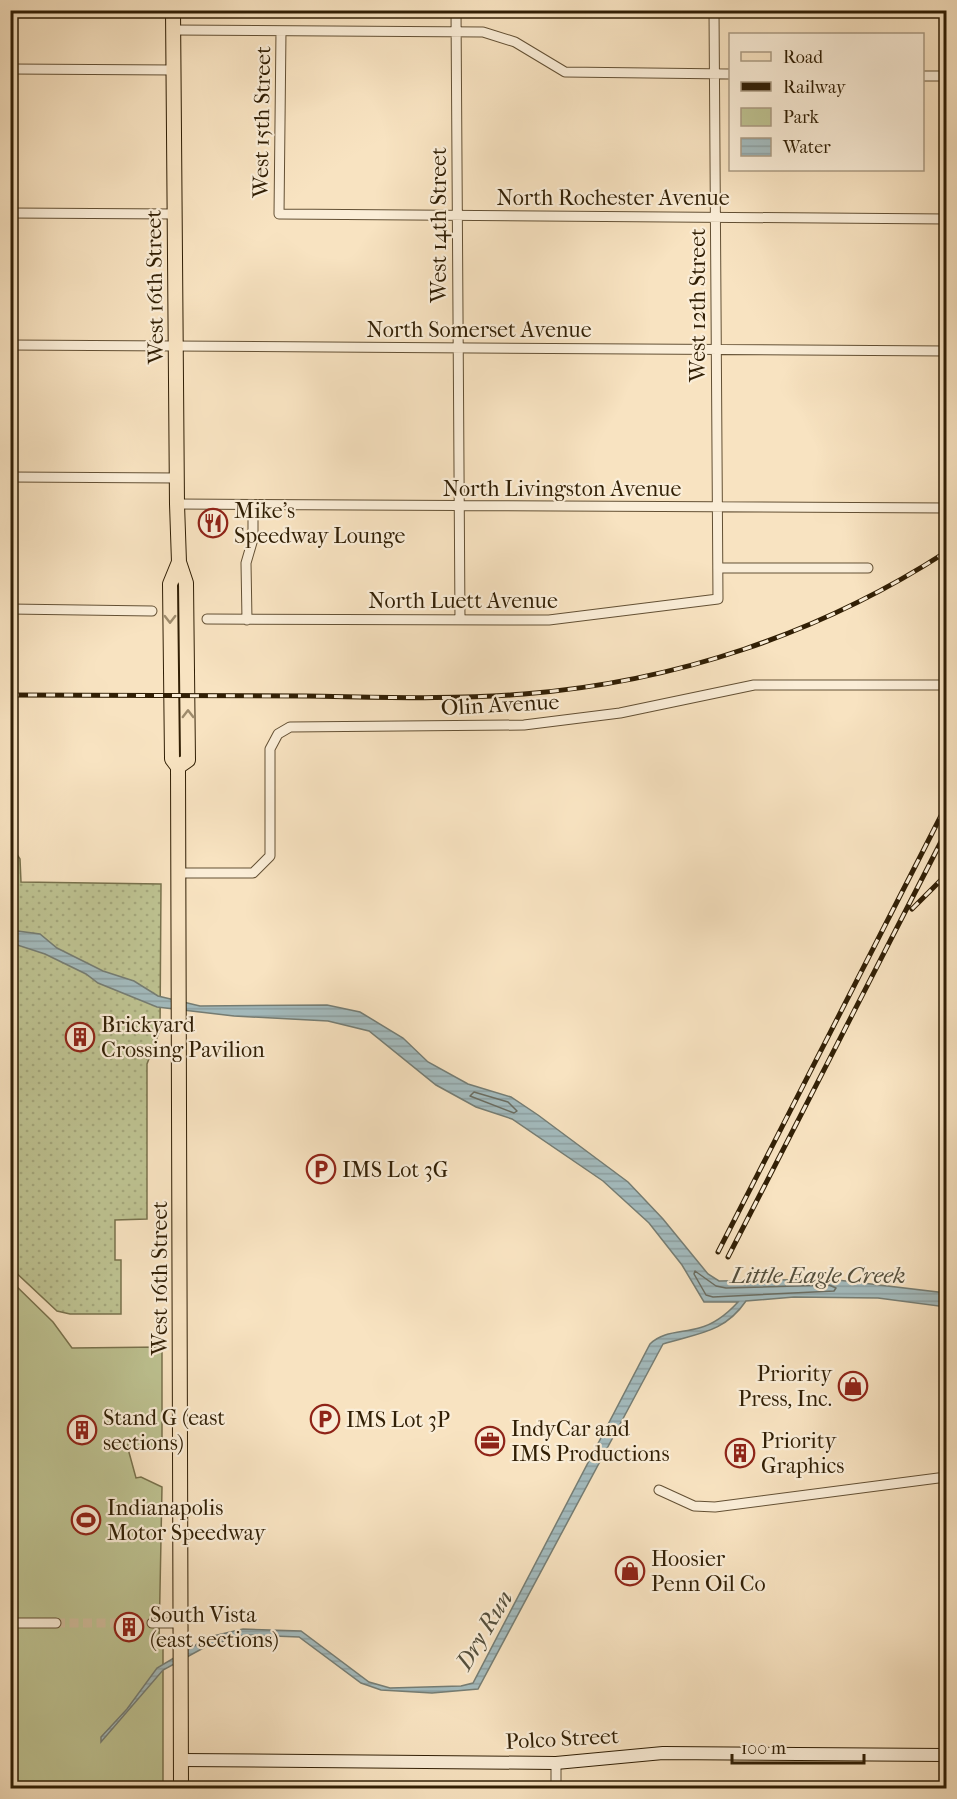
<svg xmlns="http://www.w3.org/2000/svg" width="957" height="1799" font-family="'IM FELL French Canon',serif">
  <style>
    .green { fill: url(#green-dots); stroke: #78714c; stroke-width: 1.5 }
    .pitch { fill: #bec392; stroke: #78714c; stroke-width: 1.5 }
    .water { fill: url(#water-rules); stroke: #757d74; stroke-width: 1.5 }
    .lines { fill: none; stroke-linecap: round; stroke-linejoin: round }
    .shore { stroke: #6a6d62; stroke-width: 1.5 }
    .street-tunnel { stroke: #d0bc9b; stroke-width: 9; stroke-dasharray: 9 4.5; stroke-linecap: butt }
    .street-casing { stroke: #635034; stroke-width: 11 }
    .secondary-casing { stroke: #311f05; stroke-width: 14 }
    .primary-casing { stroke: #311f05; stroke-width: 16 }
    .street { stroke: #faedd7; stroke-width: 9 }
    .secondary { stroke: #faedd7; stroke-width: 12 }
    .primary { stroke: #f8e3c1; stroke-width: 14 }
    .rail-casing { stroke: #311f05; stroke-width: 5 }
    .rail { stroke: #faedd7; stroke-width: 3; stroke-dasharray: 9; stroke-linecap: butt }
    .oneway { stroke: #9e8b6c }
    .labels { text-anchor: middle; stroke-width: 4.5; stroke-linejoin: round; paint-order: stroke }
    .street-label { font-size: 22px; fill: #311f05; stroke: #faedd7 }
    .poi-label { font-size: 22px; fill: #311f05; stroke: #faedd7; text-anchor: start }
    .water-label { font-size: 24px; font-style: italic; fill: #534e3c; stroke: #faedd7 }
  </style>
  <defs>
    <pattern id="green-dots" width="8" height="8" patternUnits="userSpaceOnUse" patternTransform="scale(1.5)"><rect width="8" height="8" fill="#bec392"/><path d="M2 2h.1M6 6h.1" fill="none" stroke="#a4a77c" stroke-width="1.8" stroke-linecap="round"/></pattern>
    <pattern id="water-rules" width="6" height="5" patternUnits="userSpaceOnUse" patternTransform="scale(1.5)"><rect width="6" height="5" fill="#a3bbbe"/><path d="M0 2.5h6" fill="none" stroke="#8da0a2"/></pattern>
  </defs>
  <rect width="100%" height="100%" fill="#f8e3c1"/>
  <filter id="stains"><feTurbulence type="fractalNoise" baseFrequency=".00333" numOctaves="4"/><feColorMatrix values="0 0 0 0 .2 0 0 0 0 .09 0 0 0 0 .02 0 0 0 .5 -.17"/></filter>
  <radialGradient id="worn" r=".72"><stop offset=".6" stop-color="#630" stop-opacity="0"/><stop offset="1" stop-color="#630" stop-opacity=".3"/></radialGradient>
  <!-- green -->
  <path class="green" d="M11,845L20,859L21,882L161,884L160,1030L147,1064V1219L115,1220V1260H121V1314H70L57,1311L11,1268Z"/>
  <!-- pitch -->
  <path class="pitch" d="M10,1280L53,1322L72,1348L162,1347V1449L127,1445L136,1478L141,1477L162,1487L159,1642H163V1788H11Z"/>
  <!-- water -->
  <path class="water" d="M10,930L40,934L57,948L103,971L134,981L158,996L200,1006L327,1005L360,1012L403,1038L428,1062L468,1084L511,1097L538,1115L628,1182L663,1219L708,1274L719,1281L829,1279L946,1293V1307L878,1298L794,1297L746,1301C724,1333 698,1333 663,1344L478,1689L432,1693L381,1690L361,1683L299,1637L245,1635L207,1646L163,1670L101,1742V1737L127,1709L157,1668L209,1637L243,1629L301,1631L369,1682L390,1688L461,1686L473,1683L650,1344C663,1331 682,1333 699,1328C715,1324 727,1314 738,1302H704L682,1265L649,1223L603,1181L512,1119L476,1107L436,1085L369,1031L328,1021L234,1016L157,1007L98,983L86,974L45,954L11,943Z"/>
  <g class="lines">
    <!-- shore -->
    <path class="shore" d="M474,1092L508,1102L517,1111L514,1113L470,1096Z
      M695,1271L716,1286L726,1288L829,1285L836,1288L834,1291L713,1297L706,1295L694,1274Z"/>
    <!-- street-tunnel -->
    <path class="street-tunnel" d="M56,1623H152"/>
    <!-- street casing -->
    <g class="street-casing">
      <path id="street" d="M456,10L460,620
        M173,30L483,32L515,42L565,72L730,74
        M281,31L279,214L946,219
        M10,69L173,70
        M922,76H946
        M10,213L174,214
        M10,345L946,351
        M10,477L177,478
        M177,504L946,508
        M719,568H868
        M10,609L152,611
        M207,619L549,620L718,599L714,10
        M247,620L246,563L253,539V505
        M178,873H253L270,856V749L278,734L290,727L524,725L620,713L754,685H946
        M659,1490L694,1506L715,1507L946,1477
        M10,1623H56
        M152,1623H181
        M556,1788V1763"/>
    </g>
    <!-- secondary casing -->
    <g class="secondary-casing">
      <path id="secondary" d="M181,1760L556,1763L663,1753L946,1755"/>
    </g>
    <!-- primary casing -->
    <g class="primary-casing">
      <path id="primary" d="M173,10L177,504L179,562L186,583L188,760L178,767
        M179,562L170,584L172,759L178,767L181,1788"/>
    </g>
    <!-- street -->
    <use href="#street" class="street"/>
    <!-- secondary -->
    <use href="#secondary" class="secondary"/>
    <!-- primary -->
    <use href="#primary" class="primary"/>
    <!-- rail casing -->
    <g class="rail-casing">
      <path id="rail" d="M10,695C109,695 207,696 306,696C379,697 451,700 524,694C675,682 819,634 946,552
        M912,909L946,875
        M718,1252L946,806
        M728,1257L946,832"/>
    </g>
    <!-- rail -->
    <use href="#rail" class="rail"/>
  </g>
  <!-- one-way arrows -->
  <defs><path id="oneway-chevron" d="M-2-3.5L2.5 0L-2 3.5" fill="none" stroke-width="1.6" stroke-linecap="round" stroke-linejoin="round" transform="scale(1.5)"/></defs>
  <g class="oneway">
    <use href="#oneway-chevron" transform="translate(170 619) rotate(90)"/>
    <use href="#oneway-chevron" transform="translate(188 714) rotate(-90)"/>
  </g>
  <!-- icons -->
  <defs>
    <g id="restaurant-ring" transform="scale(1.5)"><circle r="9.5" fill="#faedd7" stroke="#8f2418" stroke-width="1.5"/><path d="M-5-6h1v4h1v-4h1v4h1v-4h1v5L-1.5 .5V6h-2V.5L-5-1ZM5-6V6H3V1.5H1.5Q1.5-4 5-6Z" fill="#8f2418"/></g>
    <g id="building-ring" transform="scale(1.5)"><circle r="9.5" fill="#faedd7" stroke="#8f2418" stroke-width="1.5"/><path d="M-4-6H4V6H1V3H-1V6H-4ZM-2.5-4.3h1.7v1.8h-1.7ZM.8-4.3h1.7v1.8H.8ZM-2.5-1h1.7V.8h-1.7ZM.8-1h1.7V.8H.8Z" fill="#8f2418"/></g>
    <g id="parking-ring" transform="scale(1.5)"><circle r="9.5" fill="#faedd7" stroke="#8f2418" stroke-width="1.5"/><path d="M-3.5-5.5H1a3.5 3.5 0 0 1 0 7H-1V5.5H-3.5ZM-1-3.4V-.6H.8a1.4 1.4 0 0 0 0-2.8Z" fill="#8f2418"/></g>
    <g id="shop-ring" transform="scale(1.5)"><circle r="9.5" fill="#faedd7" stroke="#8f2418" stroke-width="1.5"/><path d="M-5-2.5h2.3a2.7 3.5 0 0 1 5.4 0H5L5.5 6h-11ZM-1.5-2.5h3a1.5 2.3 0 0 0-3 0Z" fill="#8f2418"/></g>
    <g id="office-ring" transform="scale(1.5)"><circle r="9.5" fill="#faedd7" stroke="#8f2418" stroke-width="1.5"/><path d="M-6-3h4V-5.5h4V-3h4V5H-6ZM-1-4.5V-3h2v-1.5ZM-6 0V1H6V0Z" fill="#8f2418"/></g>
    <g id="stadium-ring" transform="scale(1.5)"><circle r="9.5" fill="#faedd7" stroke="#8f2418" stroke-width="1.5"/><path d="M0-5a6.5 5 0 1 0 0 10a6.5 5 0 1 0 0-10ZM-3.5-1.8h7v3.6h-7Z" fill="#8f2418"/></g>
  </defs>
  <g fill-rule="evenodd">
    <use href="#restaurant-ring" x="213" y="523"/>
    <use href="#building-ring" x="80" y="1037"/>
    <use href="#parking-ring" x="321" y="1169"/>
    <use href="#shop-ring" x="853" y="1386"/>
    <use href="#parking-ring" x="325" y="1419"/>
    <use href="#building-ring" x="82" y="1430"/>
    <use href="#office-ring" x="490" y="1441"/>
    <use href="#building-ring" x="740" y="1453"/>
    <use href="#stadium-ring" x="86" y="1520"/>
    <use href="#shop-ring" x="630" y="1571"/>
    <use href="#building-ring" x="129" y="1627"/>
  </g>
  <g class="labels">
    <!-- street labels -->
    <g class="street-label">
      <text transform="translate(261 122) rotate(-89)" y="8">West 15th Street</text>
      <text x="613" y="205">North Rochester Avenue</text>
      <text transform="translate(438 225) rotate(-90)" y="8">West 14th Street</text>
      <text transform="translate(154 287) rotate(-91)" y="8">West 16th Street</text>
      <text transform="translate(697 305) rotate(-90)" y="8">West 12th Street</text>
      <text x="479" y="337">North Somerset Avenue</text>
      <text x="562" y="496">North Livingston Avenue</text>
      <text x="463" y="608">North Luett Avenue</text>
      <text transform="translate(500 704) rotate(-3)" y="8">Olin Avenue</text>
      <text transform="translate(159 1278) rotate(-90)" y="8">West 16th Street</text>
      <text transform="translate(562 1738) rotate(-3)" y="8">Polco Street</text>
    </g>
    <!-- poi labels -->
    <g class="poi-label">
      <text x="234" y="518">Mike's<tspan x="234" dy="25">Speedway Lounge</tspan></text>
      <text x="101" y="1032">Brickyard<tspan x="101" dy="25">Crossing Pavilion</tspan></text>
      <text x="342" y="1177">IMS Lot 3G</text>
      <text x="832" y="1381" text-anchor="end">Priority<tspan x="832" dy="25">Press, Inc.</tspan></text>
      <text x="103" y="1425">Stand G (east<tspan x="103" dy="25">sections)</tspan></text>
      <text x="346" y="1427">IMS Lot 3P</text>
      <text x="511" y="1436">IndyCar and<tspan x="511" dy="25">IMS Productions</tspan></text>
      <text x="761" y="1448">Priority<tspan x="761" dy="25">Graphics</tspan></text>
      <text x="107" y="1515">Indianapolis<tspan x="107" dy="25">Motor Speedway</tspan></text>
      <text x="651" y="1566">Hoosier<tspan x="651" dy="25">Penn Oil Co</tspan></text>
      <text x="150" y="1622">South Vista<tspan x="150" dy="25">(east sections)</tspan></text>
    </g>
    <!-- water labels -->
    <g class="water-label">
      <text x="818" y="1283">Little Eagle Creek</text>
      <text transform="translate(484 1630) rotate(-59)" y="8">Dry Run</text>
    </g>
  </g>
  <!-- margin -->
  <rect width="957" height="1799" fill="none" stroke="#f8e3c1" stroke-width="36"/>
  <rect x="12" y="12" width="933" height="1775" fill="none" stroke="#311f05" stroke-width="3"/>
  <rect x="18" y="18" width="921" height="1763" fill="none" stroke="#311f05" stroke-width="1.5"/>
  <!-- legend -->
  <rect x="729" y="33" width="195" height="138" fill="#faedd7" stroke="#aa9b83" stroke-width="1.5"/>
  <rect x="741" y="52" width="30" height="9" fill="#f8e3c1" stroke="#aa9b83" stroke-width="1.5"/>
  <text x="783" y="63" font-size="18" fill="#311f05">Road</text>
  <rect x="741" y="82" width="30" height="9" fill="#311f05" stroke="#aa9b83" stroke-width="1.5"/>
  <text x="783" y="93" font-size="18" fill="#311f05">Railway</text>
  <rect x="741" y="108" width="30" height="18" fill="#bec392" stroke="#aa9b83" stroke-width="1.5"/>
  <text x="783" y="123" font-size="18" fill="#311f05">Park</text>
  <rect x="741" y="138" width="30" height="18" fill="url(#water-rules)" stroke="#aa9b83" stroke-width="1.5"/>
  <text x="783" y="153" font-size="18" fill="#311f05">Water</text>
  <!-- scale -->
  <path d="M732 1754v9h132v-9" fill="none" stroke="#311f05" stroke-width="3"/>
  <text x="741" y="1754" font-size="18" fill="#311f05" stroke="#faedd7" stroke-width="4.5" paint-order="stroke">100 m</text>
  <rect width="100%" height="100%" filter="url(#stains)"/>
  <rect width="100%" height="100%" fill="url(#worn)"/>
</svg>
